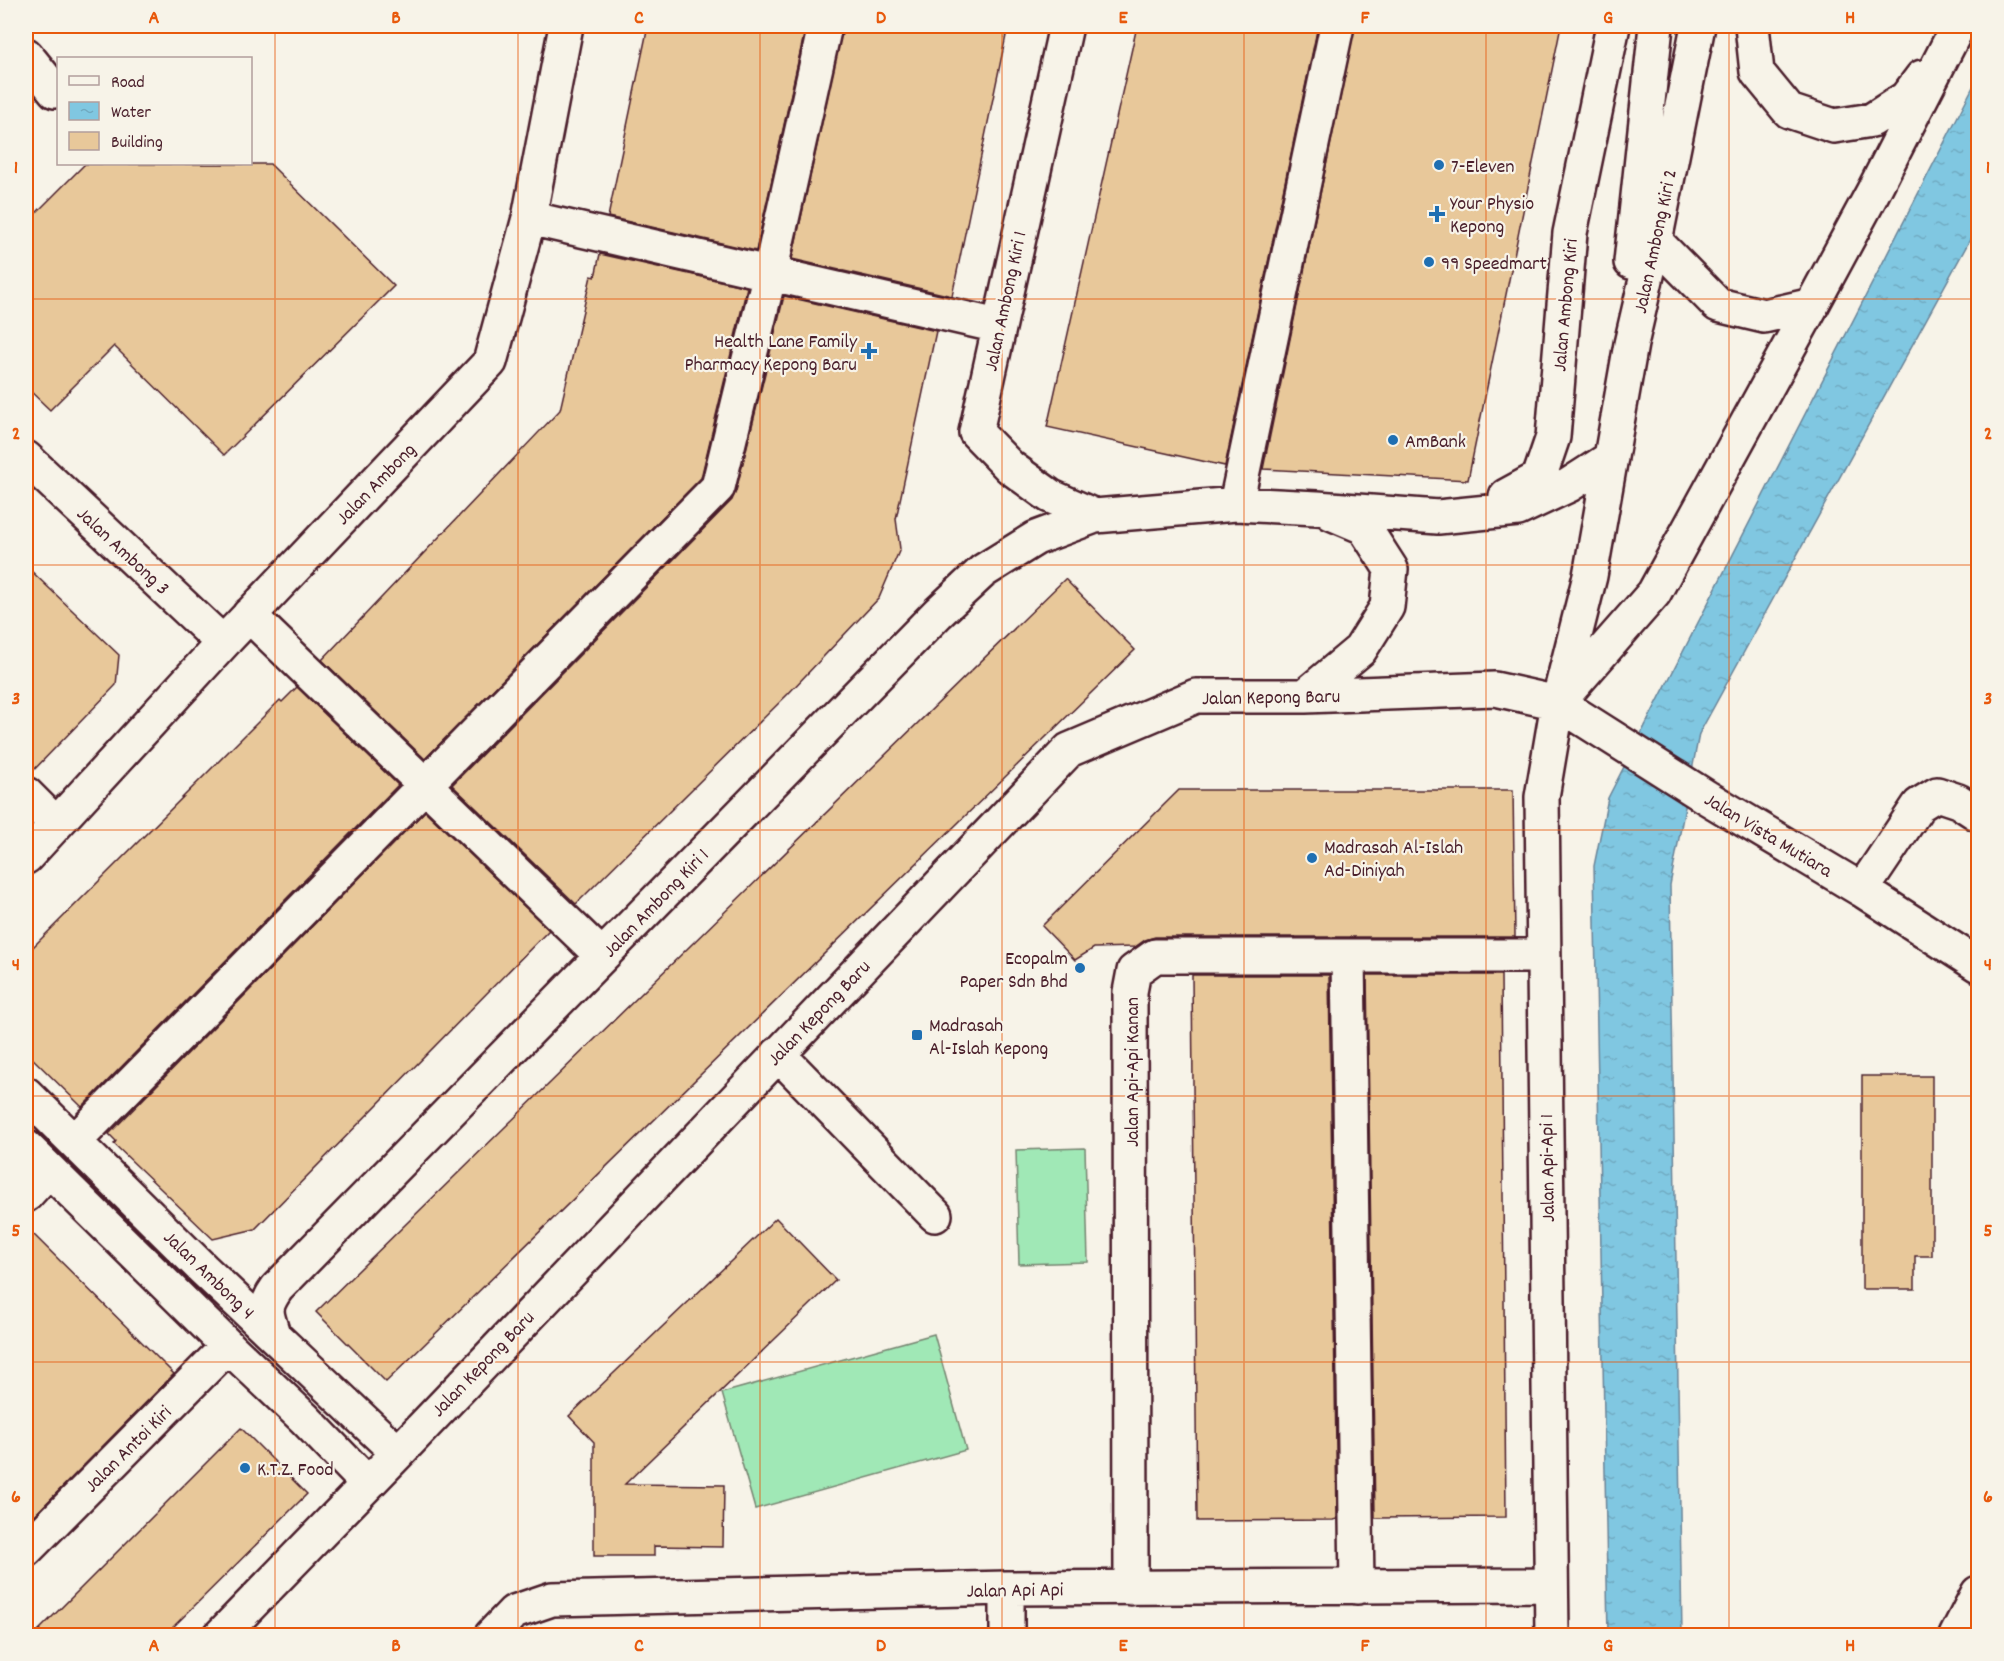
<svg xmlns="http://www.w3.org/2000/svg" width="2004" height="1661" font-family="Dekko,sans-serif">
  <style>
    .pitch { fill: #a0e8b6; stroke: #758470; stroke-width: 1.5 }
    .water { fill: url(#water-ripples); stroke: #6a8498; stroke-width: 1.5 }
    .building { fill: #e8c89a; stroke: #4a1f2b; stroke-width: 1.5 }
    .lines { fill: none; stroke-linecap: round; stroke-linejoin: round }
    .minor-casing { stroke: #4a1f2b; stroke-width: 38 }
    .minor { stroke: #f7f3e8; stroke-width: 33 }
    .grid { fill: none; stroke: #e8590c; stroke-width: 1.5; stroke-opacity: 0.55 }
    .poi-dot { fill: #1f6fb2; stroke: #f7f3e8; stroke-width: 2 }
    .labels { text-anchor: middle; stroke-width: 4.5; stroke-linejoin: round; paint-order: stroke }
    .poi-label { font-size: 20px; fill: #4a1f2b; stroke: #f7f3e8; text-anchor: start }
    .street-label { font-size: 20px; fill: #4a1f2b; stroke: #f7f3e8 }
    .neatline { fill: none; stroke: #e8590c; stroke-width: 2 }
    .grid-label { font-size: 20px; text-anchor: middle; font-weight: bold; fill: #e8590c }
  </style>
  <defs>
    <pattern id="water-ripples" width="26" height="14" patternUnits="userSpaceOnUse" patternTransform="scale(1.5)"><rect width="26" height="14" fill="#80c7e1"/><path d="M2 4q2-2 4 0t4 0M15 11q2-2 4 0t4 0" fill="none" stroke="#70aac1"/></pattern>
  </defs>
  <rect width="100%" height="100%" fill="#f7f3e8"/>
  <filter id="ink" filterUnits="userSpaceOnUse"><feTurbulence type="fractalNoise" baseFrequency=".0167" numOctaves="2"/><feDisplacementMap in="SourceGraphic" scale="12" xChannelSelector="R" yChannelSelector="G"/><feConvolveMatrix kernelMatrix="1 2 1 2 8 2 1 2 1" color-interpolation-filters="sRGB"/></filter>
  <g filter="url(#ink)">
    <!-- pitch -->
    <path class="pitch" d="M1085,1148L1088,1262L1019,1264L1016,1150Z
      M934,1334L966,1450L755,1509L722,1393Z"/>
    <!-- water -->
    <path class="water" d="M1978,77V225L1699,734L1670,885L1682,1635L1608,1636L1594,866L1608,798Z"/>
    <!-- building -->
    <path class="building" d="M648,26H806L756,251L608,217Z
      M843,26H1008L952,296L792,259Z
      M1137,26H1318L1225,466L1047,427Z
      M1355,26H1561L1468,480L1263,469Z
      M85,164H270L394,286L224,455L114,346L50,410L26,387V223Z
      M600,254L747,287L701,478L425,759L322,660L560,410L591,276L595,277Z
      M784,296L936,331L896,519L900,549L879,598L788,694L576,904L452,785L732,500L736,491Z
      M26,566L119,655L116,685L28,776H26Z
      M1065,579L1135,650L386,1382L316,1312Z
      M297,687L398,785L82,1107L26,1052V954L280,700L282,702Z
      M1179,790H1513L1515,937H1155L1145,940L1135,947L1094,948L1075,960L1042,926Z
      M425,811L549,930L255,1229L213,1239L114,1144L116,1141L109,1134Z
      M1192,975H1329L1337,1519L1333,1520L1197,1521Z
      M1367,975H1501L1506,1517L1375,1518Z
      M1862,1076H1932V1256H1915V1289H1862Z
      M776,1218L836,1280L625,1484L724,1485L723,1547L654,1546V1556H594V1442L569,1416Z
      M26,1227L174,1374L26,1524Z
      M241,1428L307,1494L165,1635H34Z"/>
    <g class="lines">
      <!-- minor casing -->
      <g class="minor-casing">
        <path id="minor" d="M1066,26L976,432L1010,467L1050,496L1095,516
          M1752,26L1757,72L1789,111L1834,126L1872,120L1906,98L1922,77
          M26,55L55,91
          M529,218L998,326
          M1655,241L1718,305L1764,316L1812,305L1873,192L1958,26
          M1631,262L1656,26
          M26,458L223,643
          M1506,496L1539,478L1553,437L1570,233L1613,26
          M1236,504L1337,26
          M249,615L602,956
          M1305,696L1360,650L1387,607L1391,569L1364,527L1331,513
          M1561,699L1654,593L1812,305
          M26,794L55,823
          M26,857L223,643L490,362L529,218L566,26
          M1862,890L1919,805L1937,794L1958,801L1978,814
          M1348,957L1357,1587
          M778,1054L935,1215
          M26,1094L203,1269L398,1453
          M75,1141L718,487L770,273L825,26
          M26,1147L228,1346L305,1419L367,1483
          M26,1195L49,1170
          M273,1334C266,1312 263,1308 277,1288L938,613L983,571L1036,538L1095,516L1236,504L1317,508L1438,517L1518,509L1569,485L1611,458
          M26,1550L228,1346
          M1007,1588V1636
          M1131,1588L1130,992L1134,971L1155,956H1543
          M220,1636L398,1453L1069,750L1196,696H1305L1495,689L1558,703L1706,797L1862,890L1978,965
          M491,1636L514,1612L552,1599L1007,1588L1551,1585
          M1552,1636L1542,797L1558,703L1590,576L1631,344L1655,241L1698,26
          M1956,1636L1978,1593"/>
      </g>
      <!-- minor -->
      <use href="#minor" class="minor"/>
    </g>
  </g>
  <!-- grid -->
  <path class="grid" d="M275,26V1636M518,26V1636M760,26V1636M1002,26V1636M1244,26V1636M1486,26V1636M1729,26V1636M26,299H1978M26,565H1978M26,830H1978M26,1096H1978M26,1362H1978"/>
  <!-- markers -->
  <g class="poi-dot">
    <circle cx="1439" cy="165" r="6"/>
    <path d="M1434 205h6v6h6v6h-6v6h-6v-6h-6v-6h6z"/>
    <circle cx="1429" cy="262" r="6"/>
    <path d="M866 342h6v6h6v6h-6v6h-6v-6h-6v-6h6z"/>
    <circle cx="1393" cy="440" r="6"/>
    <circle cx="1312" cy="858" r="6"/>
    <circle cx="1080" cy="968" r="6"/>
    <rect x="911" y="1029" width="12" height="12" rx="3"/>
    <circle cx="245" cy="1468" r="6"/>
  </g>
  <g class="labels">
    <!-- poi labels -->
    <g class="poi-label">
      <text x="1451" y="172">7-Eleven</text>
      <text x="1450" y="209">Your Physio<tspan x="1450" dy="23">Kepong</tspan></text>
      <text x="1441" y="269">99 Speedmart</text>
      <text x="857" y="347" text-anchor="end">Health Lane Family<tspan x="857" dy="23">Pharmacy Kepong Baru</tspan></text>
      <text x="1405" y="447">AmBank</text>
      <text x="1324" y="853">Madrasah Al-Islah<tspan x="1324" dy="23">Ad-Diniyah</tspan></text>
      <text x="1068" y="964" text-anchor="end">Ecopalm<tspan x="1068" dy="23">Paper Sdn Bhd</tspan></text>
      <text x="929" y="1031">Madrasah<tspan x="929" dy="23">Al-Islah Kepong</tspan></text>
      <text x="257" y="1475">K.T.Z. Food</text>
    </g>
    <!-- street labels -->
    <g class="street-label">
      <text transform="translate(1654 241) rotate(-78)" y="7">Jalan Ambong Kiri 2</text>
      <text transform="translate(1004 301) rotate(-78)" y="7">Jalan Ambong Kiri 1</text>
      <text transform="translate(1564 305) rotate(-85)" y="7">Jalan Ambong Kiri</text>
      <text transform="translate(375 483) rotate(-46)" y="7">Jalan Ambong</text>
      <text transform="translate(124 550) rotate(43)" y="7">Jalan Ambong 3</text>
      <text transform="translate(1271 696) rotate(-1)" y="7">Jalan Kepong Baru</text>
      <text transform="translate(1769 834) rotate(31)" y="7">Jalan Vista Mutiara</text>
      <text transform="translate(655 902) rotate(-46)" y="7">Jalan Ambong Kiri 1</text>
      <text transform="translate(818 1012) rotate(-46)" y="7">Jalan Kepong Baru</text>
      <text transform="translate(1131 1072) rotate(-90)" y="7">Jalan Api-Api Kanan</text>
      <text transform="translate(1546 1168) rotate(-91)" y="7">Jalan Api-Api 1</text>
      <text transform="translate(210 1274) rotate(44)" y="7">Jalan Ambong 4</text>
      <text transform="translate(482 1363) rotate(-46)" y="7">Jalan Kepong Baru</text>
      <text transform="translate(127 1448) rotate(-45)" y="7">Jalan Antoi Kiri</text>
      <text transform="translate(1015 1589) rotate(-1)" y="7">Jalan Api Api</text>
    </g>
  </g>
  <!-- margin -->
  <rect width="2004" height="1661" fill="none" stroke="#f7f3e8" stroke-width="66"/>
  <!-- legend -->
  <rect x="57" y="57" width="195" height="108" fill="#f7f3e8" stroke="#b29e9c" stroke-width="1.5"/>
  <rect x="69" y="76" width="30" height="9" fill="#f7f3e8" stroke="#b29e9c" stroke-width="1.5"/>
  <text x="111" y="87" font-size="18" fill="#4a1f2b">Road</text>
  <rect x="69" y="102" width="30" height="18" fill="url(#water-ripples)" stroke="#b29e9c" stroke-width="1.5"/>
  <text x="111" y="117" font-size="18" fill="#4a1f2b">Water</text>
  <rect x="69" y="132" width="30" height="18" fill="#e8c89a" stroke="#b29e9c" stroke-width="1.5"/>
  <text x="111" y="147" font-size="18" fill="#4a1f2b">Building</text>
  <rect x="33" y="33" width="1938" height="1595" class="neatline"/>
  <g class="grid-label">
    <text x="154" y="23">A</text>
    <text x="396" y="23">B</text>
    <text x="639" y="23">C</text>
    <text x="881" y="23">D</text>
    <text x="1123" y="23">E</text>
    <text x="1365" y="23">F</text>
    <text x="1608" y="23">G</text>
    <text x="1850" y="23">H</text>
    <text x="16" y="173">1</text>
    <text x="1988" y="173">1</text>
    <text x="16" y="439">2</text>
    <text x="1988" y="439">2</text>
    <text x="16" y="704">3</text>
    <text x="1988" y="704">3</text>
    <text x="16" y="970">4</text>
    <text x="1988" y="970">4</text>
    <text x="16" y="1236">5</text>
    <text x="1988" y="1236">5</text>
    <text x="16" y="1502">6</text>
    <text x="1988" y="1502">6</text>
    <text x="154" y="1651">A</text>
    <text x="396" y="1651">B</text>
    <text x="639" y="1651">C</text>
    <text x="881" y="1651">D</text>
    <text x="1123" y="1651">E</text>
    <text x="1365" y="1651">F</text>
    <text x="1608" y="1651">G</text>
    <text x="1850" y="1651">H</text>
  </g>
</svg>
